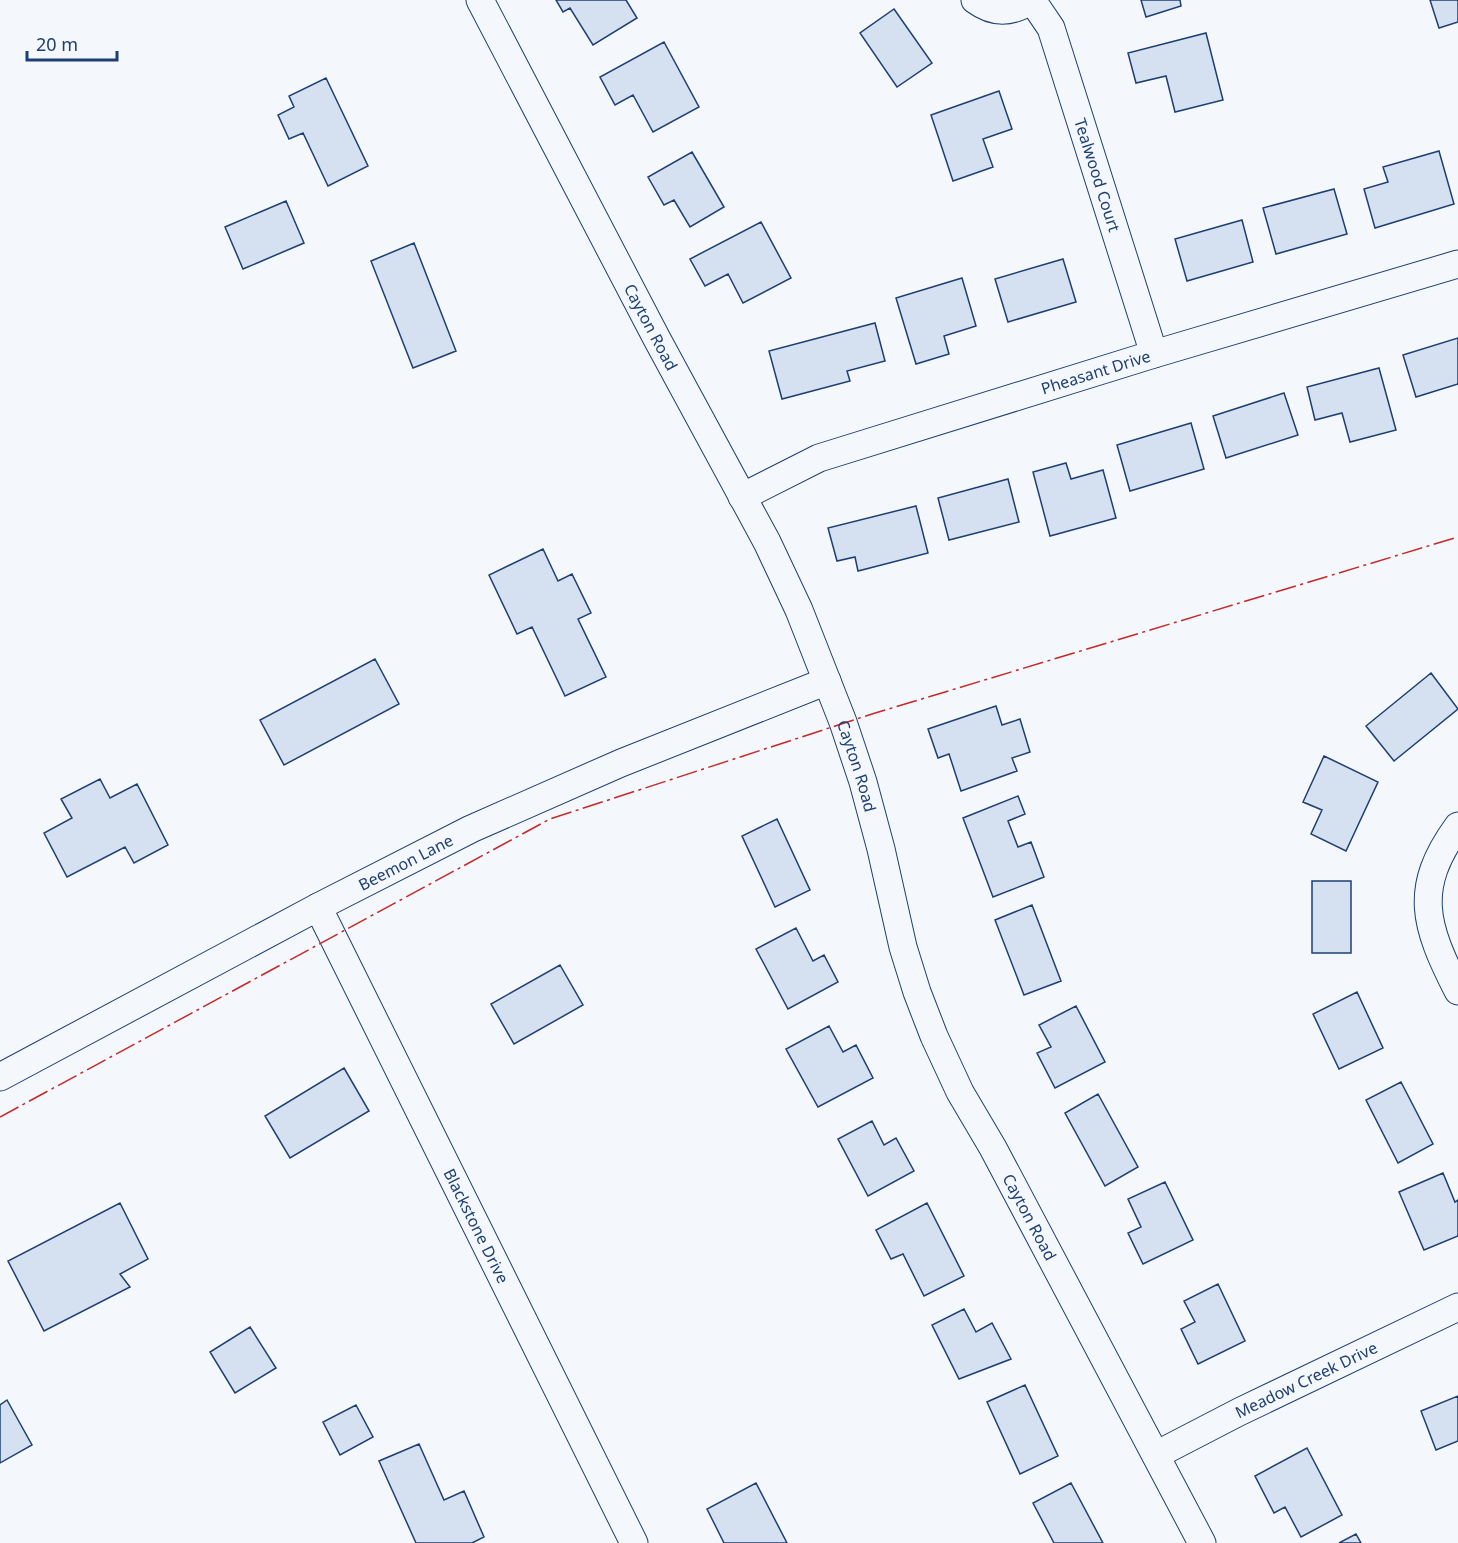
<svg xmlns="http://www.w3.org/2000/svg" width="1458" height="1543" font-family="'Noto Sans',sans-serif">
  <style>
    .building { fill: #d5e0f0; stroke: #1d3f73; stroke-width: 1.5 }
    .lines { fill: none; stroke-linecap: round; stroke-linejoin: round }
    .street-casing { stroke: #1d3f73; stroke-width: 29 }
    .street { stroke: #f4f7fb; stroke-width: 27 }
    .power { stroke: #c62828; stroke-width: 1.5; stroke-dasharray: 21 4.5 3 4.5; stroke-linecap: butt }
    .labels { text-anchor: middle; stroke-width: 4.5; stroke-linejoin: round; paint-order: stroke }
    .street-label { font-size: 16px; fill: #1d3f73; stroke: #f4f7fb }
  </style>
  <rect width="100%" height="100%" fill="#f4f7fb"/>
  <!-- building -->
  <path class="building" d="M556,0H626L637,18L593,45L570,8L563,12Z
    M1141,0H1180L1181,6L1146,17Z
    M1430,0H1458V22L1439,28Z
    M894,9L932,63L897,87L860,33Z
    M1206,33L1223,100L1175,112L1166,76L1136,83L1128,53Z
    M664,42L699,107L653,132L633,95L615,105L600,77Z
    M326,78L368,166L328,186L303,133L289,139L278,115L294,107L289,96Z
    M999,91L1012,129L983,139L993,167L953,181L931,115Z
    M1439,151L1454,204L1375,228L1364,189L1388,182L1383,167Z
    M692,152L724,207L690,227L674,200L664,205L648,177Z
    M1334,189L1347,234L1276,254L1263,208Z
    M286,201L304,243L243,269L225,227Z
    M1242,220L1253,262L1187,281L1175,239Z
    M761,222L791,278L743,303L728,274L705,286L690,259Z
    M414,243L456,351L413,368L371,261Z
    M1063,259L1076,302L1008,322L995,279Z
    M962,278L976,326L944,336L949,354L916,364L896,298Z
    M875,323L885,361L847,371L850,381L782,399L769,351Z
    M1458,338V384L1416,397L1403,355Z
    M1379,368L1396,430L1350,442L1342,413L1315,420L1307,387Z
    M1284,393L1298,435L1226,458L1213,416Z
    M1191,423L1204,469L1130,491L1117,445Z
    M1066,463L1071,479L1103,470L1116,518L1050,536L1033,472Z
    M1008,479L1019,522L949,540L938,498Z
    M916,506L928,553L858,571L855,557L837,561L828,528Z
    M543,549L558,581L572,574L591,613L578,619L606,677L565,696L532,627L517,634L489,575Z
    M375,659L399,704L284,765L260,720Z
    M1431,673L1458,709L1394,761L1366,726Z
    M996,706L1002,725L1020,719L1030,752L1012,758L1017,771L961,791L949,754L938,758L928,729Z
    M1324,756L1378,782L1346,851L1311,834L1322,810L1303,802Z
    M100,779L110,798L137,784L168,845L134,863L125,847L67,877L44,833L72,818L61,799Z
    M1018,796L1025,814L1008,821L1018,847L1031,842L1044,877L993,897L963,818Z
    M777,819L810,890L775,907L742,836Z
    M1312,881H1351V953H1312Z
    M1032,905L1061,981L1024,995L995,920Z
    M796,928L813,961L824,955L838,982L788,1009L756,949Z
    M560,965L583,1005L514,1044L491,1004Z
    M1357,992L1383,1048L1339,1069L1313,1014Z
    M1076,1006L1105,1062L1055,1088L1037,1053L1051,1047L1039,1025Z
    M829,1026L843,1052L856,1045L873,1078L818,1107L786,1049Z
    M344,1068L369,1111L290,1158L265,1116Z
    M1401,1082L1433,1144L1398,1163L1366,1100Z
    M1098,1094L1138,1167L1105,1186L1065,1113Z
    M872,1121L884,1145L896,1138L914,1171L868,1196L838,1139Z
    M1443,1173L1455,1202L1458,1200V1236L1424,1250L1399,1192Z
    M1165,1182L1193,1240L1143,1264L1128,1233L1141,1227L1128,1199Z
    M120,1203L148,1259L120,1274L130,1287L44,1331L8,1261Z
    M927,1203L964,1276L924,1296L903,1254L891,1259L876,1230Z
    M1218,1284L1245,1341L1198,1364L1181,1329L1195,1322L1184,1301Z
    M964,1309L976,1332L992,1323L1011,1359L959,1379L932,1325Z
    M250,1327L276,1368L235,1393L210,1352Z
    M1025,1385L1058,1456L1020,1474L987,1402Z
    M1458,1396V1441L1436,1450L1421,1411Z
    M7,1400L32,1445L0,1463V1405Z
    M356,1405L373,1437L340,1455L323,1422Z
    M419,1444L444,1500L464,1491L484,1537L472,1543H416L379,1461Z
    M1307,1448L1342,1515L1301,1537L1285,1507L1274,1513L1255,1476Z
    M756,1483L787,1543H724L707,1509Z
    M1071,1483L1103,1543H1054L1033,1503Z
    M1356,1534L1361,1543H1339Z"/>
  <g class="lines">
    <!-- street casing -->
    <g class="street-casing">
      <g id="street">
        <path id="s1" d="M480,0L657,339L767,542L799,610L843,722L863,782L881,849L903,947L917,992L934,1036L960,1092L993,1148L1202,1543"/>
        <path d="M975,0C994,14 1012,13 1031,0"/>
        <path id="s2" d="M1032,0L1051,28L1154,354"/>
        <path id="s3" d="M742,497L819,458L1154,354L1458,264"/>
        <path d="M1458,826C1412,889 1425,926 1458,991"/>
        <path id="s4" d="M318,907L634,1543"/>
        <path id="s5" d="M0,1077L318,907L471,829L621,763L827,681"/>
        <path id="s6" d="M1156,1455L1239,1412L1458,1307"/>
      </g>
    </g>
    <!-- street -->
    <use href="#street" class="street"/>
    <!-- power -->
    <path class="power" d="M0,1117L550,819L872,714L1458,537"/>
  </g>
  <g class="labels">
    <!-- street labels -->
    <g class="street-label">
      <text dy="6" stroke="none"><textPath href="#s2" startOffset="188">Tealwood Court</textPath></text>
      <text dy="6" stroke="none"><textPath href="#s1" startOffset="369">Cayton Road</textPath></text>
      <text dy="6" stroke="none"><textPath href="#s3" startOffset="376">Pheasant Drive</textPath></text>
      <text dy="6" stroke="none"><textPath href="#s1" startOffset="855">Cayton Road</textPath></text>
      <text dy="6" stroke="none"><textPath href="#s5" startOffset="459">Beemon Lane</textPath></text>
      <text dy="6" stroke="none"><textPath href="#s1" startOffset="1341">Cayton Road</textPath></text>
      <text dy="6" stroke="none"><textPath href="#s4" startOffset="356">Blackstone Drive</textPath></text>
      <text dy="6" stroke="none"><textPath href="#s6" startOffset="168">Meadow Creek Drive</textPath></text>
    </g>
  </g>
  <!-- scale -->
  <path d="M27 51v9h90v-9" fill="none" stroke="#1d3f73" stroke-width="3"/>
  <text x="36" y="51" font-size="18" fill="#1d3f73" stroke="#f4f7fb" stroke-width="4.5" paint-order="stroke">20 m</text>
</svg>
